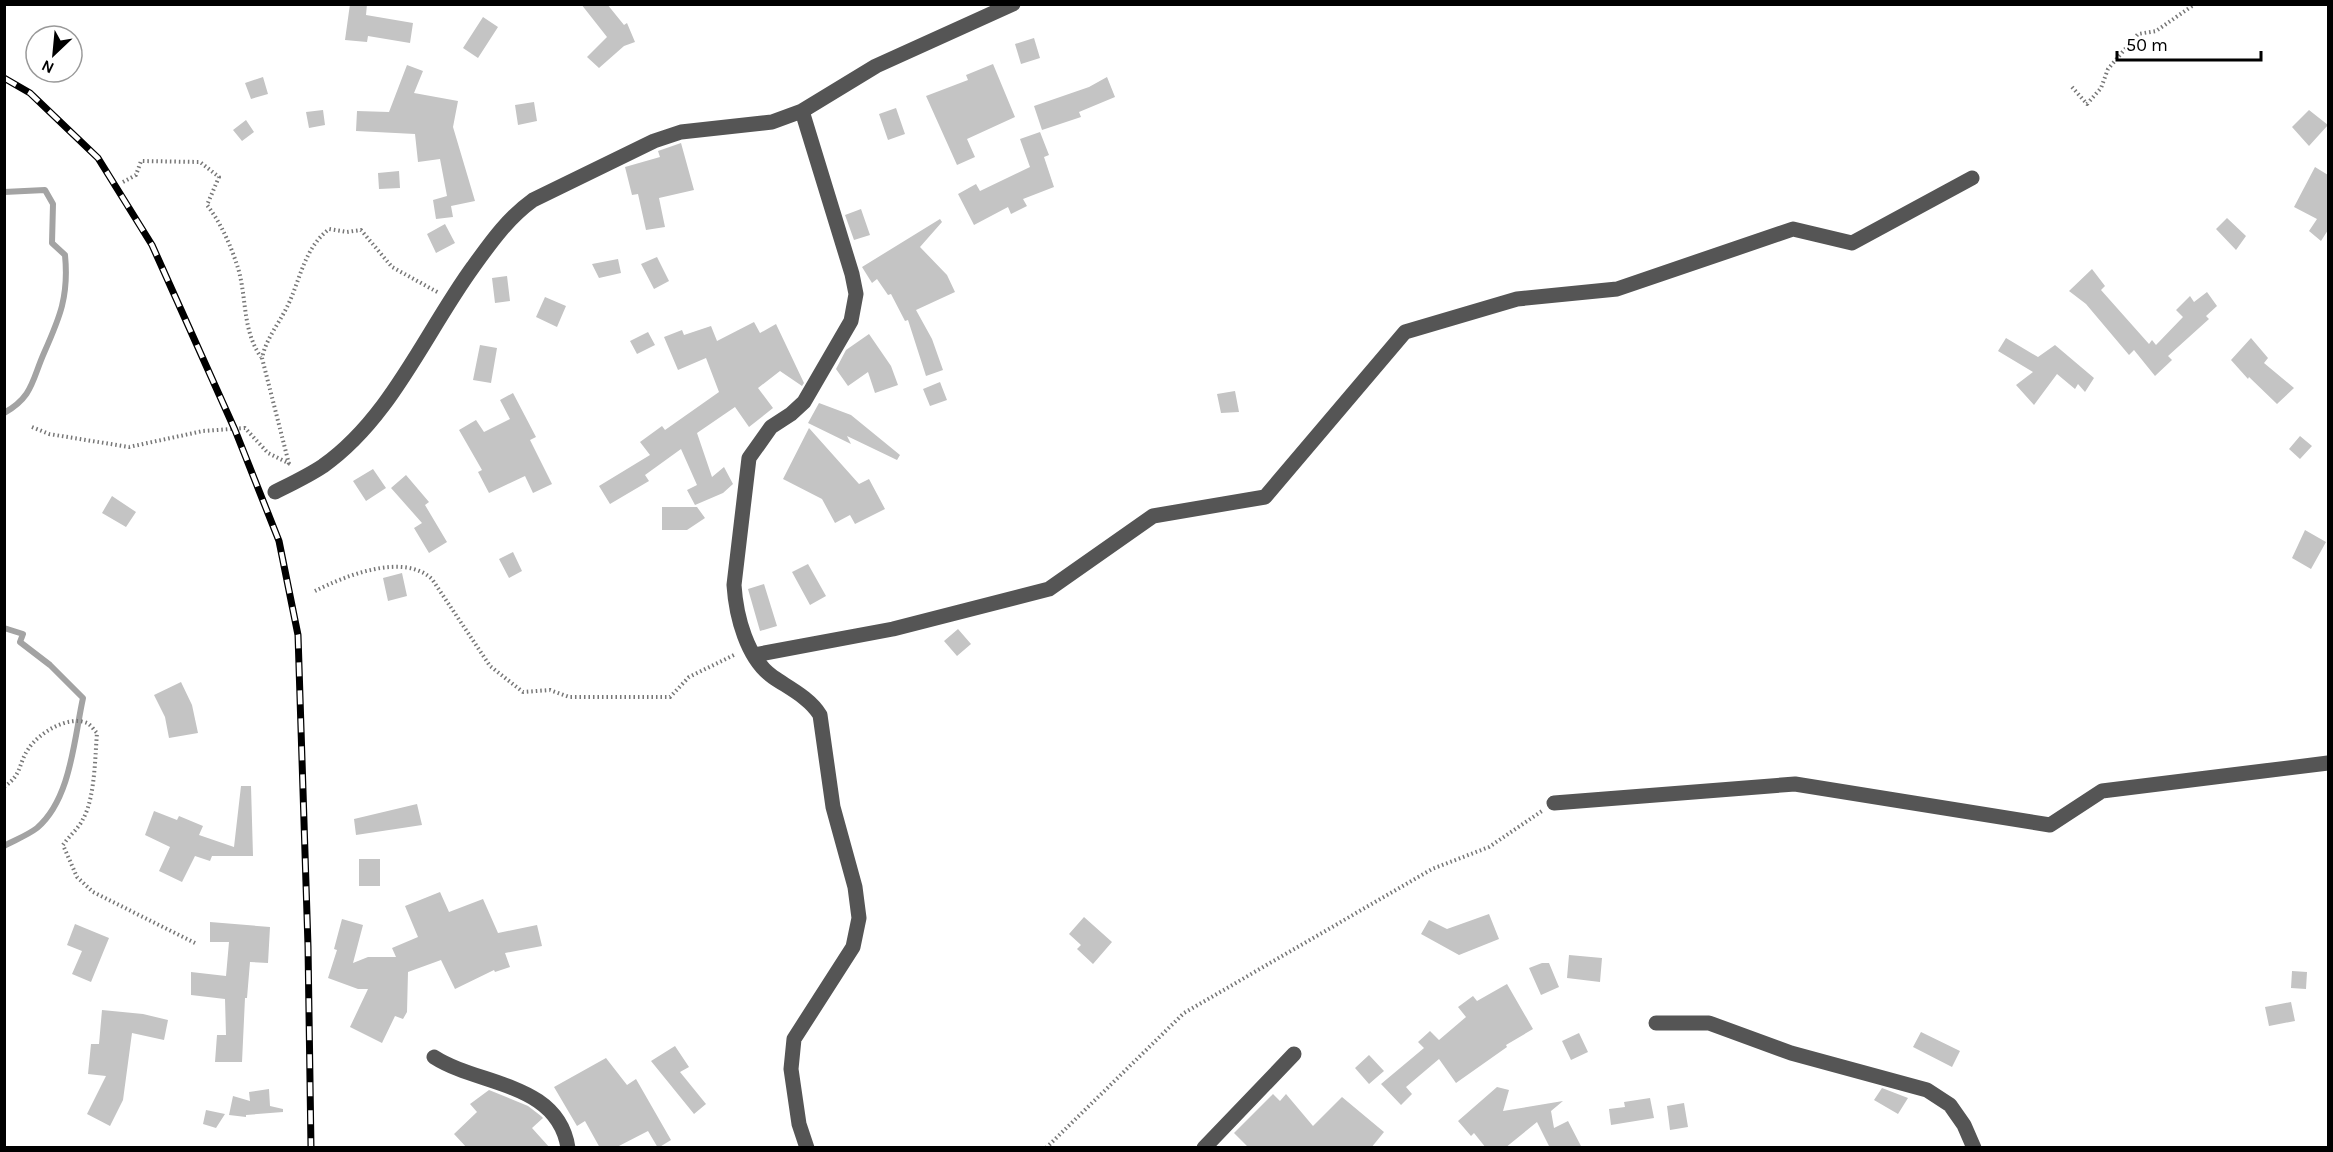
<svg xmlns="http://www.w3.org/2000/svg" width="2333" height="1152" font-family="Karla,sans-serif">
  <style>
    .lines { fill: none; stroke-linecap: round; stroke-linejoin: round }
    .stream { stroke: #a3a3a3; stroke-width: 6 }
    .building { fill: #c4c4c4 }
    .path { stroke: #777; stroke-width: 4; stroke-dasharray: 1.5 3; stroke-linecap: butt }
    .minor { stroke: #555; stroke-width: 15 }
    .rail-casing { stroke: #000; stroke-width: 7 }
    .rail { stroke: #fff; stroke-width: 4.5; stroke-dasharray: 14; stroke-linecap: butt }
  </style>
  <rect width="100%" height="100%" fill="#fff"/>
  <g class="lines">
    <!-- stream -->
    <path class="stream" d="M4,192L45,190L53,204L52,243L65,255C69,296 60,317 44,353C32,380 33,397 4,413
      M4,628L23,634L20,642L50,665L83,698C74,739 71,799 37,828C28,835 15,840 4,846"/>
  </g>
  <!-- building -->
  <path class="building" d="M350,4H367L366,15L413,23L410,43L368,36L367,42L345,40Z
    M581,4H607L624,25L627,23L635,42L624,46L599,68L587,57L607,37Z
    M483,17L498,27L478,58L463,48Z
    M1034,38L1040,58L1021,64L1015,44Z
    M993,64L1015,117L967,139L975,157L957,165L926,96L968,80L966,75Z
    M407,65L423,71L414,93L458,101L453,127L475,201L451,206L453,217L436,219L433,200L447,196L440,159L418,162L415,134L356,131L357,111L389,112Z
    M263,77L268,94L251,99L245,83Z
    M1107,77L1115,97L1079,112L1081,117L1042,130L1034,106L1089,87Z
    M534,102L537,121L518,125L515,105Z
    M896,108L905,134L888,140L879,114Z
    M323,110L325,125L309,128L306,112Z
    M2309,110L2328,125L2309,146L2292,127Z
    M246,120L254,132L242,141L233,130Z
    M1040,132L1049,155L1044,157L1054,187L1023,199L1027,206L1011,214L1008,207L974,225L958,194L976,184L980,191L1030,167L1020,139Z
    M681,143L694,190L659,198L665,227L646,230L638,194L632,195L625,167L660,157L658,151Z
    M2315,167L2328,175V230L2321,241L2309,231L2317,219L2294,207Z
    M399,171L400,188L379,189L378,173Z
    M861,209L870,235L854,240L845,215Z
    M2227,218L2246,236L2236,250L2216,229Z
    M940,219L942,222L920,247L947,275L955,292L916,310L932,339L943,370L926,376L908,320L905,321L891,294L888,295L877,279L872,283L862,267Z
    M445,224L455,243L436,253L427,234Z
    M657,257L669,281L654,289L641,264Z
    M618,259L621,273L599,278L592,264Z
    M2092,269L2105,286L2101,290L2149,344L2152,340L2156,345L2183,317L2176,310L2190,296L2194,302L2207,292L2217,306L2206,316L2209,319L2168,356L2172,360L2155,376L2134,350L2129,355L2086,304L2069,291Z
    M507,276L510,301L495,303L492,278Z
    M545,297L566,306L557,327L536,317Z
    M754,322L760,333L776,324L804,383L802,386L780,371L758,388L773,408L749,427L735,407L697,433L712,477L724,467L733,484L723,493L695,505L687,490L697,485L681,449L645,475L649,481L610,504L599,486L650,455L640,442L662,426L665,430L719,392L706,358L678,370L664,337L682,330L684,335L711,326L717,341Z
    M648,332L655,345L637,354L630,341Z
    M869,334L891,366L898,385L875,393L868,372L848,386L836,369L846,350Z
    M2006,338L2038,357L2055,345L2094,378L2085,392L2078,384L2075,389L2057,374L2034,405L2016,385L2033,372L1998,351Z
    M2251,338L2268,358L2264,363L2294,388L2277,404L2249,377L2248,379L2231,360Z
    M480,345L497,348L491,383L473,380Z
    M940,382L947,400L930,406L923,389Z
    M1235,391L1239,412L1221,413L1217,394Z
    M513,393L536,437L530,440L552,484L533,493L525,476L489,493L478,472L482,470L459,430L476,420L484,432L510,419L500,400Z
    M819,403L851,415L900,455L897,460L847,436L851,444L808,423Z
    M809,428L859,484L869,479L885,509L855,524L850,515L835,523L822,499L783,479Z
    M2300,436L2312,446L2300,459L2289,449Z
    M373,469L386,488L366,501L353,481Z
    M406,475L429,502L425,505L447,542L429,553L414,528L422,523L391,488Z
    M112,496L136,512L126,527L102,513Z
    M662,507H697L705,518L687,530H662Z
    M2305,530L2326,542L2311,569L2292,558Z
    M513,552L522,571L509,578L499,559Z
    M808,564L826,596L810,605L792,572Z
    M402,573L407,596L388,601L383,578Z
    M764,584L777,626L760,631L748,589Z
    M958,629L971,644L957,656L944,641Z
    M181,682L192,705L198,733L169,738L165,717L154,695Z
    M241,786H251L253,856H212L210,861L195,856L182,882L159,871L170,847L145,835L154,811L177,820L179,816L203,826L199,835L234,847Z
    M417,804L422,825L356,835L354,819Z
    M359,859H380V886H359Z
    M440,892L449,912L483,899L498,933L537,925L542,946L505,953L510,967L495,972L494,970L455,989L441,960L408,972L407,1012L403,1019L395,1016L382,1043L350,1027L368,989H358L328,978L337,950L334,949L342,919L363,925L353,963L368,957H396L392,948L418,937L405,906Z
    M1489,914L1499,939L1459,955L1421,934L1429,920L1447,929Z
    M1084,917L1112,942L1093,964L1077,949L1081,945L1069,934Z
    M210,922L270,927L268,963L250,962L247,998H245L242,1062H215L217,1035H226L225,999L191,995V972L226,976L229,942H210Z
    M75,924L109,938L91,982L72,974L82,951L67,945Z
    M1569,955L1602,958L1600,982L1567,978Z
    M1542,963H1549L1559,987L1541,995L1529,968Z
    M2292,971L2307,972L2306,989L2291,988Z
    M1507,984L1533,1029L1506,1045L1507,1047L1456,1083L1439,1059L1406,1087L1412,1094L1401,1105L1381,1084L1424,1048L1418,1042L1430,1031L1439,1040L1466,1017L1458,1007L1473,996L1477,1001Z
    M2291,1002L2295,1021L2269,1026L2265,1007Z
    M102,1010L143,1014L168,1020L164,1040L132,1033L123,1100L110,1126L87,1114L106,1076L88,1074L91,1044H99Z
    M1921,1032L1960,1051L1952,1067L1913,1047Z
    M1579,1033L1588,1052L1571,1060L1562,1041Z
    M675,1046L689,1067L680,1072L706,1104L694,1114L651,1061Z
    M1369,1055L1384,1071L1369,1084L1355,1068Z
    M606,1058L627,1085L636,1079L671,1140L658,1148L648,1131L615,1148H600L585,1121L577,1126L554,1087Z
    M1497,1087L1509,1090L1503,1111L1563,1101L1551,1111L1554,1128L1568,1121L1582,1148H1550L1537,1122L1505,1148H1486L1474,1133L1471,1136L1458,1121Z
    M1882,1088L1908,1098L1898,1114L1874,1100Z
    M269,1089L270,1106L283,1109V1112L246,1115V1117L229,1115L233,1096L250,1101L249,1092Z
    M489,1090L528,1106L541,1116L543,1118L532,1128L550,1148H467L454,1134L477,1112L470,1104Z
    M1273,1094L1280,1101L1286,1094L1313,1126L1342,1097L1384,1132L1371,1148H1249L1234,1133Z
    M1650,1098L1654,1118L1611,1125L1609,1109L1625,1107L1624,1102Z
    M1684,1103L1688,1127L1670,1130L1667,1106Z
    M206,1110L225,1114L216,1128L203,1124Z"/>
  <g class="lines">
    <!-- path -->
    <path class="path" d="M2072,87L2087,104L2101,88L2108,69L2138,34L2156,31L2195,4
      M123,182L136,175L141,161L200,162L219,177L207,205C221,223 231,246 238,268C247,298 242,330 261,357
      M32,427L49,434L129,447L203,431L245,428L268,453L290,464
      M289,464L262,358C266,339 278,325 287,307C301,279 303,250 329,229L347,232L361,230L392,267L439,293
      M315,591C345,576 403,552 432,579L490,666L523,692L550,690L569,697H670L689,677L736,654
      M4,787C23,774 18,763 29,748C39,733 68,715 87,723C91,725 94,730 97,733C95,757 95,798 83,819C79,828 69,836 63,845L77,877L93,892L195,943
      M1046,1148L1184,1013L1432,869L1489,847L1542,811"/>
    <!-- minor -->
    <path class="minor" d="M802,111L852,274L856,294L851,321L804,402L791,414L771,427L749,458L734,585C736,616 747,659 773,677C789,688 810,698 820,715L833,807L855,887L859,918L853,947L794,1039L791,1069L799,1124L807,1148
      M275,492C291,484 308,476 323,466C391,418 425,333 473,267C491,242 508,218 533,200L654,141L681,132L772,122L802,111L876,66L1013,4
      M754,655L893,629L1049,589L1153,516L1265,497L1405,332L1517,299L1617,289L1793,229L1852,243L1972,178
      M1554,803L1795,784L2050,825L2102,791L2328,763
      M1656,1023H1709L1791,1053L1927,1090L1950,1105L1964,1125L1974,1148
      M434,1057C479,1086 558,1082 568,1148
      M1204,1148L1294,1054"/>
    <!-- rail casing -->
    <g class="rail-casing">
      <path id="rail" d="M4,78L30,93L98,158L152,245L235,430L279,541L298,635L308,946L311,1148"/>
    </g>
    <!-- rail -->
    <use href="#rail" class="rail"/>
  </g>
  <!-- border -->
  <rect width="2333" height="1152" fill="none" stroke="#000000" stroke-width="12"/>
  <!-- north arrow -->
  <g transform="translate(54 54) rotate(206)"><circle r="28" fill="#ffffff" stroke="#999999" stroke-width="1.5"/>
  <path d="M0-4.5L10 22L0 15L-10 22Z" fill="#000000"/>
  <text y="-9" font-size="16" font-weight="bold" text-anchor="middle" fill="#000000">N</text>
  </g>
  <!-- scale -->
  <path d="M2117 51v9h144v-9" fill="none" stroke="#000000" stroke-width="3"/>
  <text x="2126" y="51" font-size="18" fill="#000000" stroke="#ffffff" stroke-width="4.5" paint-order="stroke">50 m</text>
</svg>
